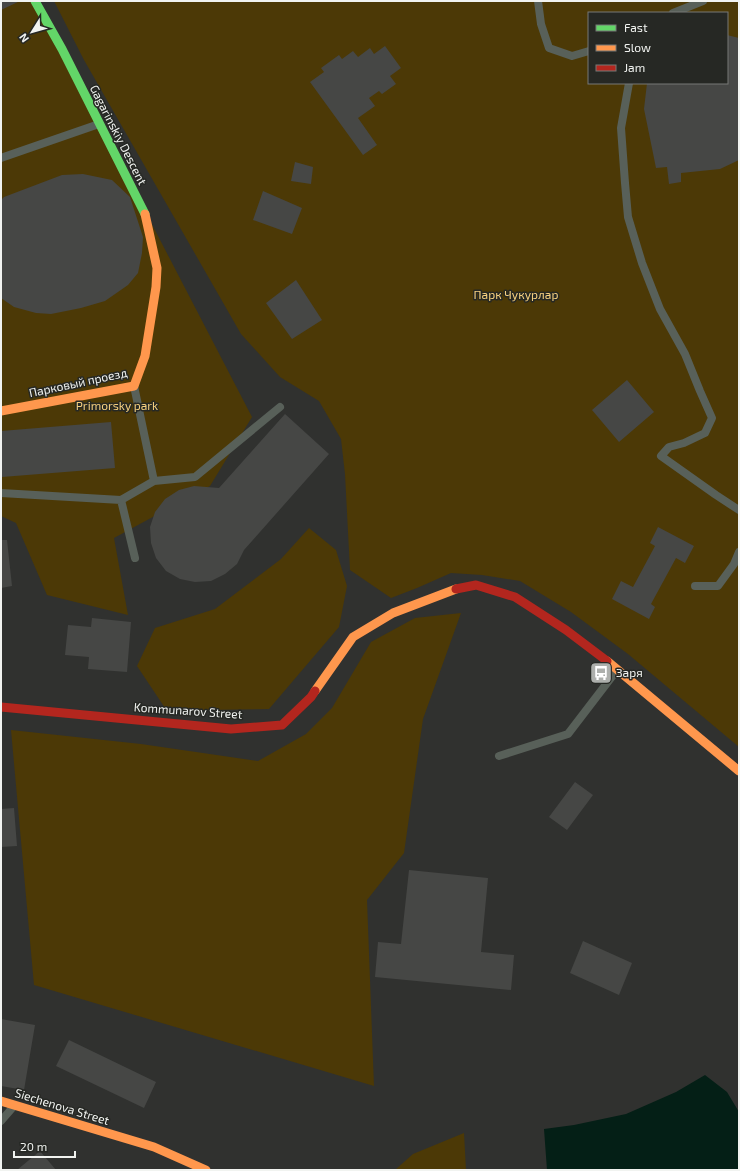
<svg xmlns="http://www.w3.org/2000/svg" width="740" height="1171" font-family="'Exo 2',sans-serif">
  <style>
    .green { fill: #4c3906; fill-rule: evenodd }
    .water { fill: #041f16 }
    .building { fill: #464745 }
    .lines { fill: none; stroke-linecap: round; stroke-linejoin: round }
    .lane { stroke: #586059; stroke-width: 8 }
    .fast { stroke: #63d668; stroke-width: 9 }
    .slow { stroke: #ff974d; stroke-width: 9 }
    .jam { stroke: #b3261e; stroke-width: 9 }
    .labels { text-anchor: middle; stroke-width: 3; stroke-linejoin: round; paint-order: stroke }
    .street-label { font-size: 12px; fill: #f1f3f0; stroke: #262824 }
    .park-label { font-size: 12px; fill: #f7d17f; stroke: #262824 }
    .poi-label { font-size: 12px; fill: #f1f3f0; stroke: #262824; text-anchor: start }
  </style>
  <rect width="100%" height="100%" fill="#30312f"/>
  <!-- green -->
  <path class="green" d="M1,1H36L252,417L210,486L114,538L128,615L47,595L16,523L1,516Z
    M54,1H739V747L628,654L571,612L520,581L482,575L451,573L417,588L391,598L350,570L345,474L341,439L319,401L280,377L241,334L84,60ZM589,13H727V83H589Z
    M309,528L336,550L347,586L339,627L269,709L203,710L165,708L137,666L155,628L215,609L281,559Z
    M461,613L423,719L404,853L367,900L374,1086L34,985L11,730L141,744L258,761L306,734L332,708L371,642L415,618Z
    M464,1133L466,1170H395L413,1154Z"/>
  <!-- water -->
  <path class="water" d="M705,1075L727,1092L739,1112V1170H547L544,1129L574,1125L626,1114L676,1092Z"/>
  <!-- building -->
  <path class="building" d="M1,1H20L1,10Z
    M727,35L739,38V160L720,169L681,173V182L669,184L667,167L656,168L654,158L644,109L647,83H727Z
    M385,46L401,68L390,76L396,84L382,94L379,91L369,98L375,106L358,118L377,145L363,155L310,82L324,72L321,68L339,55L342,59L353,51L358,57L370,48L374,54Z
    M295,162L313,167L311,184L291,181Z
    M83,174L112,180L130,197L143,237L142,253L138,273L128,285L105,301L81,308L51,314L36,313L14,307L1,298V200L4,197L62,175Z
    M263,191L302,208L292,234L253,220Z
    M296,280L322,320L292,339L266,303Z
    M627,380L654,412L619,442L592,410Z
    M285,414L329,454L244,550L237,564L225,574L211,581L195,582L180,579L166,571L156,558L151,543L150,527L155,512L165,499L179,490L194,486L219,488Z
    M111,422L115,468L2,477L1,431Z
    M658,527L694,546L685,563L676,558L651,604L655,607L649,619L612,599L621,581L633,587L655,546L650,543Z
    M1,540H7L12,586L1,588Z
    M92,618L131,622L127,672L88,669L89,657L65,655L68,625L91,627Z
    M575,782L593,795L567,830L549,817Z
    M14,808L17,846L1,847V809Z
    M409,870L488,878L481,952L514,955L511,990L375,977L378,942L401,944Z
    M583,941L632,963L619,995L570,973Z
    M1,1019L35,1025L24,1090L1,1086Z
    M69,1040L156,1082L144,1108L56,1066Z
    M40,1151L56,1170H17Z"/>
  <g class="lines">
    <!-- lane -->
    <path class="lane" d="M538,1L541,24L549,48L572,56L589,51
      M673,13L703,1
      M629,83L621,128L625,183L628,217L642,263L660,309L685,354L700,391L712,418L705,433L684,443L669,447L661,456L716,495L739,510
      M1,158L99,124
      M154,481L195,477L280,407
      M1,493L121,500L154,481L134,386
      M121,500L135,558
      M695,586H718L734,564L739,552
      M499,756L568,734L617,670
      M1,1121L14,1106"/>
    <!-- fast -->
    <path class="fast" d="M35,1L62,49L145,214"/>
    <!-- slow -->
    <path class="slow" d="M1,411L134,386L145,356L156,287L157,268L145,214
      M607,661L739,771
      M315,691L353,637L393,613L456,589
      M1,1101L154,1147L206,1170"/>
    <!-- jam -->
    <path class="jam" d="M456,589L476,585L515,597L566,630L607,661
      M1,707L231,729L282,725L311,697L315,691"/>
  </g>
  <!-- icons -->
  <defs>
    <g id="bus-square" transform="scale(1.15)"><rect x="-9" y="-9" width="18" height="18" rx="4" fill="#adafac" stroke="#262824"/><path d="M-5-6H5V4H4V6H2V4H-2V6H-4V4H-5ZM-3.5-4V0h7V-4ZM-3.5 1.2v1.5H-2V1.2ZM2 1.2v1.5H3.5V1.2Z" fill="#fff"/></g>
  </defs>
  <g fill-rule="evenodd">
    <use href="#bus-square" x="601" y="673"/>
  </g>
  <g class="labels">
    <!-- street labels -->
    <g class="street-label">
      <text transform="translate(118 135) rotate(63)" y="4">Gagarinskiy Descent</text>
      <text transform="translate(78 383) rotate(-12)" y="4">Парковый проезд</text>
      <text transform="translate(188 711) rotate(4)" y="4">Kommunarov Street</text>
      <text transform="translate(62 1107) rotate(17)" y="4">Siechenova Street</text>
    </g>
    <!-- park labels -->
    <g class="park-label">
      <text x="516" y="299">Парк Чукурлар</text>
      <text x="117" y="410">Primorsky park</text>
    </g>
    <!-- poi labels -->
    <g class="poi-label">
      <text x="616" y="677">Заря</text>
    </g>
  </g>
  <!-- border -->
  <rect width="740" height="1171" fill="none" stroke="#f1f3f0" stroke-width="4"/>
  <!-- legend -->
  <rect x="588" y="12" width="140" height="72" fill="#262824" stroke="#777976"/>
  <rect x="596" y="25" width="20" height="6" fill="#63d668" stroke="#777976"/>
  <text x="624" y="32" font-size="12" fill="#f1f3f0">Fast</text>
  <rect x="596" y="45" width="20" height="6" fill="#ff974d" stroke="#777976"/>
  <text x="624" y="52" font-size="12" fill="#f1f3f0">Slow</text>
  <rect x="596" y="65" width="20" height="6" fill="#b3261e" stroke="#777976"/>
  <text x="624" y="72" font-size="12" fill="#f1f3f0">Jam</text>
  <!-- north arrow -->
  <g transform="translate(32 32) rotate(233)" stroke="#262824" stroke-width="3" paint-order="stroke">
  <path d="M0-3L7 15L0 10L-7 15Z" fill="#f1f3f0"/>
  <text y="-6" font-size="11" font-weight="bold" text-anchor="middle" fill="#f1f3f0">N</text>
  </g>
  <!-- scale -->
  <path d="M14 1151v6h61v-6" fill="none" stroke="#f1f3f0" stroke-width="2"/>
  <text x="20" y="1151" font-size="12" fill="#f1f3f0" stroke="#262824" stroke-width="3" paint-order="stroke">20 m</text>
</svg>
